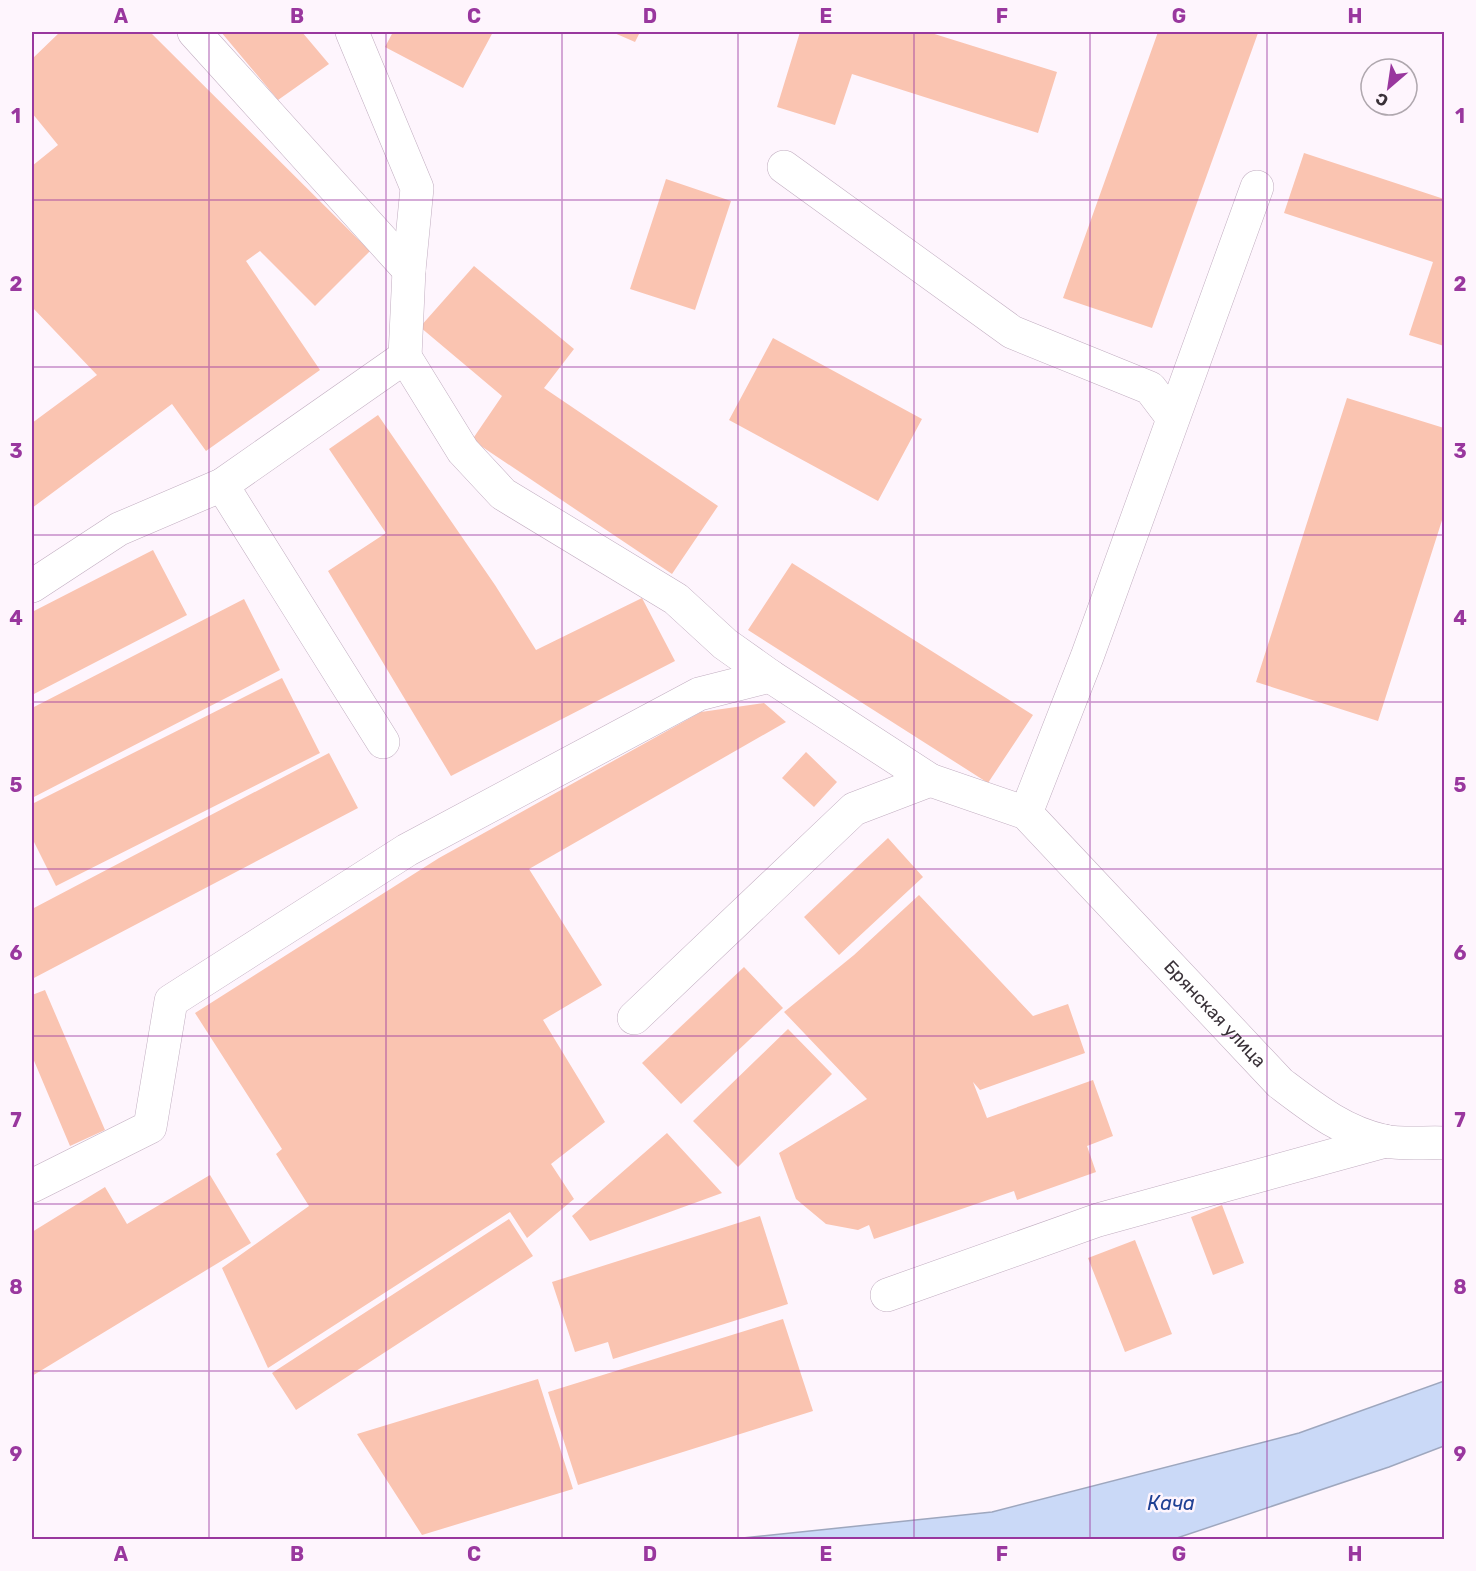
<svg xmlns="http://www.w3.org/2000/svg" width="1476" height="1571" font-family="Rubik,sans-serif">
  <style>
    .water { fill: #cad9f7; stroke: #9ea7be; stroke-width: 1.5 }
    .building { fill: #fac4b1 }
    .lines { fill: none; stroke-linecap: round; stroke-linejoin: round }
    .minor-casing { stroke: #c1adc0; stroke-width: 34 }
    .minor { stroke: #fff; stroke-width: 33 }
    .grid { fill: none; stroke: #99379e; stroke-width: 1.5; stroke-opacity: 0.55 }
    .labels { text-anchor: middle; stroke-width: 5; stroke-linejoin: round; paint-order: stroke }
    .street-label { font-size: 18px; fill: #393138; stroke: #fef5fd }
    .water-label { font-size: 20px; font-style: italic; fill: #1f4094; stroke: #fef5fd }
    .neatline { fill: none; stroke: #99379e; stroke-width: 2 }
    .grid-label { font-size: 20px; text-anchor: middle; font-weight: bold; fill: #99379e }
  </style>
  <rect width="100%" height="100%" fill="#fef5fd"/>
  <!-- water -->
  <path class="water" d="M1444,1381V1446L1389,1467L1174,1539H733L992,1512L1299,1433Z"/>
  <!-- building -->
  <path class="building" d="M60,32H150L370,251L315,306L260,251L246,261L320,370L206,451L172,404L32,508V423L97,375L32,307V166L58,145L32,113V59Z
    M221,32H302L329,64L278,100Z
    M393,32H493L463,88L385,47Z
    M612,32H640L635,42Z
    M800,32H928L1057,72L1038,133L852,74L835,125L777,107Z
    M1158,32H1253L1258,33L1152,328L1063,298Z
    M1304,153L1444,199V346L1409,335L1433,262L1284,213Z
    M666,179L731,201L695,310L630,289Z
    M474,266L574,349L544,388L718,506L672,574L472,440L502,396L420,327Z
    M773,338L922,419L878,501L729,420Z
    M1347,398L1444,428V514L1378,721L1256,682Z
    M378,415L495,585L536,650L642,598L675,661L451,776L328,571L386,533L329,449Z
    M153,550L187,615L32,695V612Z
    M792,563L1033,715L988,783L748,630Z
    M244,599L280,670L32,798V708Z
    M282,678L320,753L56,886L32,838V804Z
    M764,703L786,722L529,869L602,985L543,1020L605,1122L551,1164L574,1199L527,1238L510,1212L268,1368L222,1268L309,1206L276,1154L282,1149L195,1013L439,858L701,712Z
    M806,752L837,782L814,807L782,778Z
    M329,753L358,808L32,979V909Z
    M888,838L923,877L839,955L804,917Z
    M919,895L1033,1016L1068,1004L1085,1053L980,1090L973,1082L987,1118L1093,1080L1113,1136L1087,1146L1096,1172L1017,1200L1014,1191L874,1239L869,1225L858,1230L826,1224L796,1199L779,1153L867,1099L784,1012L854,955Z
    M744,967L783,1008L681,1104L642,1063Z
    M45,990L105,1130L70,1146L32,1056V995Z
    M788,1029L832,1074L738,1167L693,1121Z
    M667,1133L722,1193L590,1241L572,1216Z
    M210,1175L251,1243L32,1376V1232L105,1187L127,1224Z
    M1222,1205L1244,1263L1213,1275L1191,1217Z
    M760,1216L788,1304L613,1359L608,1342L575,1352L552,1282Z
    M509,1219L533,1256L296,1410L272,1373Z
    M1135,1240L1172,1334L1125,1352L1088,1258Z
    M783,1319L813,1411L578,1485L548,1392Z
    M538,1379L573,1489L422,1535L357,1434Z"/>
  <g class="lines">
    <!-- minor casing -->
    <g class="minor-casing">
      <g id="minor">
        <path d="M194,32L409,270"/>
        <path d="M352,32L417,188L409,270L405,357"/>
        <path d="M784,167L1012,332L1150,388L1172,417"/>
        <path d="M222,485L383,742"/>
        <path d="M32,586L119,529L222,485L405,357L463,451L503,494L676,599L725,644L770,676L930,780"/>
        <path d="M1026,813L1087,657L1257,187"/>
        <path id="s1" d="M634,1018L854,809L930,780L1026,813L1280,1083C1313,1108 1343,1132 1384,1141C1403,1145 1426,1142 1444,1143"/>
        <path d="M32,1186L150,1127L171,1001L407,850L699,694L770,676"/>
        <path d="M887,1295L1098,1220L1385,1141"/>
      </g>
    </g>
    <!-- minor -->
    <use href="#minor" class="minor"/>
  </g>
  <!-- grid -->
  <path class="grid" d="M209,32V1540M386,32V1540M562,32V1540M738,32V1540M914,32V1540M1090,32V1540M1267,32V1540M32,200H1444M32,367H1444M32,535H1444M32,702H1444M32,869H1444M32,1036H1444M32,1204H1444M32,1371H1444"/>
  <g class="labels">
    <!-- street labels -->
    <g class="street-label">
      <text dy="6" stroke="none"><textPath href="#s1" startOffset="762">Брянская улица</textPath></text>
    </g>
    <!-- water labels -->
    <g class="water-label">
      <text x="1171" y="1510">Кача</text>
    </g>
  </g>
  <!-- border -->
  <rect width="1476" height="1571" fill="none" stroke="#fef5fd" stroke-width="66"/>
  <!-- north arrow -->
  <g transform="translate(1389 87) rotate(209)"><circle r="28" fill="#fef5fd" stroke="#afa7ae" stroke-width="1.5"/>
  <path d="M0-4.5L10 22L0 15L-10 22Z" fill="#99379e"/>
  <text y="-9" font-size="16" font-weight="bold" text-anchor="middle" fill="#393138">С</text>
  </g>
  <rect x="33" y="33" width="1410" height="1505" class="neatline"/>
  <g class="grid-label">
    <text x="121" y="23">A</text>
    <text x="297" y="23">B</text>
    <text x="474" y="23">C</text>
    <text x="650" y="23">D</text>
    <text x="826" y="23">E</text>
    <text x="1002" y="23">F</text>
    <text x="1179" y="23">G</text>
    <text x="1355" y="23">H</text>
    <text x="16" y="123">1</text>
    <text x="1460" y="123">1</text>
    <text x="16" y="291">2</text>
    <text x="1460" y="291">2</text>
    <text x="16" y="458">3</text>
    <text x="1460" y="458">3</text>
    <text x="16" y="625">4</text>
    <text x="1460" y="625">4</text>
    <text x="16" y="792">5</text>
    <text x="1460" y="792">5</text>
    <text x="16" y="960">6</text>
    <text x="1460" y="960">6</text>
    <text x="16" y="1127">7</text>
    <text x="1460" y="1127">7</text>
    <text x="16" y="1294">8</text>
    <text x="1460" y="1294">8</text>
    <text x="16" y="1461">9</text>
    <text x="1460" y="1461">9</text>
    <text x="121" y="1561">A</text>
    <text x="297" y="1561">B</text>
    <text x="474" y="1561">C</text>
    <text x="650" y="1561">D</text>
    <text x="826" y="1561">E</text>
    <text x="1002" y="1561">F</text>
    <text x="1179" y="1561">G</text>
    <text x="1355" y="1561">H</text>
  </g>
</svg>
